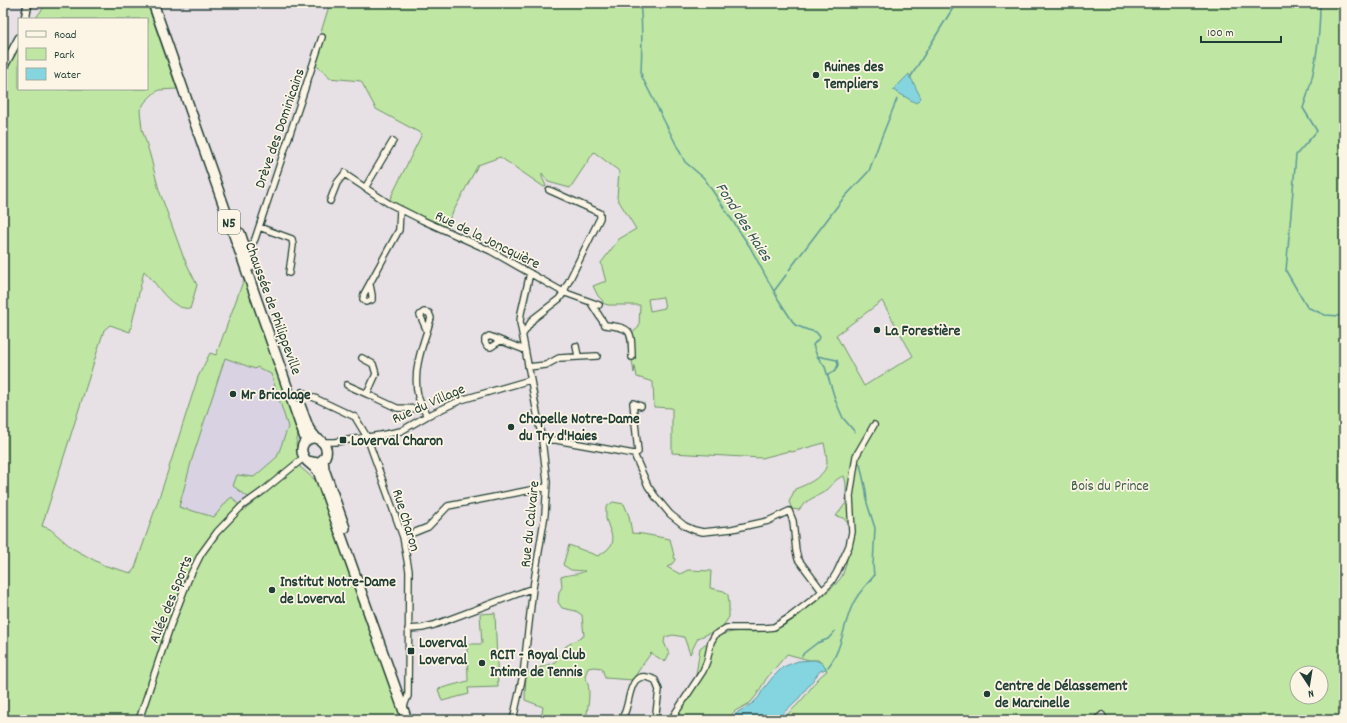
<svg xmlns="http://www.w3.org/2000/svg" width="1347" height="723" font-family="Dekko,sans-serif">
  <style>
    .built { fill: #d9d2e3 }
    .green { fill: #bfe6a2; stroke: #6f926b; fill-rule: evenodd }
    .water { fill: #84d5df; stroke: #5c989b }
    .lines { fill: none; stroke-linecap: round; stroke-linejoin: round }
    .stream { stroke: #5c989b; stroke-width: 1.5 }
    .minor-casing { stroke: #1f3d34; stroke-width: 8 }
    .tertiary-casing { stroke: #1f3d34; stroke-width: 10 }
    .primary-casing { stroke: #1f3d34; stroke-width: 12 }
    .minor { stroke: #fcf5e5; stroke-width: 5.5 }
    .tertiary { stroke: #fcf5e5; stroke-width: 7 }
    .primary { stroke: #fcf5e5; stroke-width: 9 }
    .poi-dot { fill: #1f3d34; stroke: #fcf5e5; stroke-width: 1.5 }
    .labels { text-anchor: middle; stroke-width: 3.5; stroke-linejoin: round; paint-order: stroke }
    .shield { fill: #fcf5e5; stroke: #617469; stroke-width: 1 }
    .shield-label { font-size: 14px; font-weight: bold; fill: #1f3d34 }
    .poi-label { font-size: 15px; font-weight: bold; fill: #1f3d34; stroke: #fcf5e5; text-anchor: start }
    .street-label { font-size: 15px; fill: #1f3d34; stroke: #fcf5e5 }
    .park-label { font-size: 15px; fill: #3f5f4a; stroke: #fcf5e5 }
    .water-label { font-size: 16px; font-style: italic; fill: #335b56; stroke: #fcf5e5 }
  </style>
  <rect width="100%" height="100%" fill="#e7e0e4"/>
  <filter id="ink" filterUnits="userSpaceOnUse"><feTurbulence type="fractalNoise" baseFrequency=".025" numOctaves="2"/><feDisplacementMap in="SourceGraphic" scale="8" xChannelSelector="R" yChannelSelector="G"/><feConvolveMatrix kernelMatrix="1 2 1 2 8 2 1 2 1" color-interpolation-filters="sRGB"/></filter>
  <g filter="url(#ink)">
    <!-- built -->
    <path class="built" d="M225,358L255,369L257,367L271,374L288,427L277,457L254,477L255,502L142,720L177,620L204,559L243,511L228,500L214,518L179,507L192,459Z"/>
    <!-- green -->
    <path class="green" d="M47,3H147L177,89L159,90L153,94L145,102L140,110L142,129L150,155L159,190L183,256L197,285L190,309C186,308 181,308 178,306C163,298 156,282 144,271L130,332L110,325L104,330L42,526L50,529L72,548L103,565L131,573L135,568L164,483L198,377L210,353L216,355L245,276L272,353L298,435L296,444L300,467L314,479L322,489L403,720H3V72L19,43V89H147V19H35ZM225,358L255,369L257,367L271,374L288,427L277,457L254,477L237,475L233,486L255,502L243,511L232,497L228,500L214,517L179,507L192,459Z
      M330,3H1344V720H783C787,713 793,710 798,704C809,693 814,680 827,671L825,666L818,660H809L787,654L766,679L756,696L750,703L735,711L727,720H662L681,706L695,682L700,648C710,640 720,634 733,632C739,631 746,632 752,632C771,632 783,628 798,616C809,607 836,587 842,576C848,563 850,541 851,526L843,518L836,516L846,503V483L844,476C834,479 834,484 827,490C816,498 807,498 799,510L792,509L789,502L795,489C806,485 827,476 827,462C827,456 825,449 824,443L792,452L789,451L762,458L672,453V408L654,407L653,382L637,377L635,366L634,373L628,337L639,327L640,305H608L602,303L603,301L598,296L593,286L603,282H606L601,263L619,239L636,229L617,198L619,171L594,152L570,188L548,182L542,173V177L546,186L544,187L500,157L478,165L444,229L388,203L422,134L376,109L361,81L329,78C326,69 318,70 314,63L323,41L321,32ZM663,297L665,308L650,311L648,299ZM882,301L913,356L864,386L836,335ZM1297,673H1321V697H1297Z
      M613,502L624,504L629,516L632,533L643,534L670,539L675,560L672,564L667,567L680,574L688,570L711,571L710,588L724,591L728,595L729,604V617L723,626L715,631L698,638L690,654L684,637L673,635L665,637L664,642L669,654L665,662L651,653L639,670L633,680L605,678L602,668L594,667L588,668L585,676C592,689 588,705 586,720H541L543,707L525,700L526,673L555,662L566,646L584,636L582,615L576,611L562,608L558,602L559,592L562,587L561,577C569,574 578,575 585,571L571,570L563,565L569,545L598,556L607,550L612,544L613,539L606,519V507Z
      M495,613L498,687L468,688L469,694L442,701L438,689L468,681L467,644H482L480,614Z"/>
    <!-- water -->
    <path class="water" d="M909,74L921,98L916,103L893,90Z
      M814,660C819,661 825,664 826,669L820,671L799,698L776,720H730L738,712L753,703L759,697L762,691L772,678L783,667L798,661Z"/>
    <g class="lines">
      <!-- stream -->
      <path class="stream" d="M640,3C643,26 642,49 641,72L642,77L685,162L704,178L750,247L778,299L795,325L808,330L816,332L820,337L813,345L817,356L825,367L836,402L843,418L855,432
        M1320,3C1320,38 1315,75 1303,108L1317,131L1296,155L1286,271L1307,307L1325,315L1340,316L1344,329
        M910,78L956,3
        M789,270L842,200L869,171L880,141L897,99
        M774,291L786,275
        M817,356L837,360L838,365L835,371L827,375
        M802,656L804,653L817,643L828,639L835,631
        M828,667C842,650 843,626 852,606C857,594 866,585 874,576L873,565L875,528L867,503L866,491L860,464L858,462"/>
      <!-- minor casing -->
      <g class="minor-casing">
        <path id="minor" d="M365,188L393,141
          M330,201L337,183L345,173L346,175L388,203L422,220L491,251L563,292L599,305
          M259,227L292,239L293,245L289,273
          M247,254L255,239L322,37
          M370,285L372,295V300L366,302L363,299L364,294L399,230L400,209
          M591,303L605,325C633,328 631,330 632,357
          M523,334L533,319L559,299L562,295L600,218V213L549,190
          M500,341L491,347L487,346L485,342V339L489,336L525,350
          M576,346L578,356
          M362,358L373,364L376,374L367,394L397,408L424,409
          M528,367L546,365L559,358L597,356
          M347,385L367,394
          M302,392L355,417L367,437L403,537L409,571L408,696L403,708
          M427,416C424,410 420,403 418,396C413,374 420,352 427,331L420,315L424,312L429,313L431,318L427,331
          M542,440H556L634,454L648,486L655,496L670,514L685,526L694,530L703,532L732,529L768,521L789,511L793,521L796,551L798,559L822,591
          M323,442H335L381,435L401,431L427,416L461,400L530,380
          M634,454L638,452L633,403L641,406
          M403,537L428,527L448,506L546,487
          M408,629L422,628L434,625L533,588
          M139,720L171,624L188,580L201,554L217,532L242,506L263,491L301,460L303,456
          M513,720L523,675L533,588L545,514L547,482L542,440L520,322L521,313L530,273
          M620,720C622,717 624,715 625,712C631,697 629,667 655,680L659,690L655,720
          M672,720L674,715L703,671L707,661L711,642L715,635L726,628H765L774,627L790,617L816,597L831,582L837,572L849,546L852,532L850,496L856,456L874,425
          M1096,720L1102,715L1105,720"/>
      </g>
      <!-- tertiary casing -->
      <g class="tertiary-casing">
        <path id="tertiary" d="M25,19L28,3
          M3,68L19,38"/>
      </g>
      <!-- primary casing -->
      <g class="primary-casing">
        <path id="primary" d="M153,3L306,441
          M240,233L251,266
          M300,405L309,429L317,439
          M323,459L324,469L345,528
          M307,461L317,463C339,454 317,427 304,443C302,446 301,451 303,455C305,462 313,465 318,471L407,720"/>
      </g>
      <!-- minor -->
      <use href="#minor" class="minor"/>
      <!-- tertiary -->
      <use href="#tertiary" class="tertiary"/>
      <!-- primary -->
      <use href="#primary" class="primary"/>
    </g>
  </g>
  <!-- markers -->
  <g class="poi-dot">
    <circle cx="816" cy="75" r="4"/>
    <circle cx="877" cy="330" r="4"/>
    <circle cx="233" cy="394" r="4"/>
    <circle cx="511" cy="427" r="4"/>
    <rect x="339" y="436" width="8" height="8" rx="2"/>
    <circle cx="272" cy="590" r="4"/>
    <rect x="407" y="647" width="8" height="8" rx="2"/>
    <circle cx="482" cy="663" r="4"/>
    <circle cx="987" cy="694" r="4"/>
  </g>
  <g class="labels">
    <!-- shield labels -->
    <rect class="shield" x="218" y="210" width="22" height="24" rx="3"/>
    <g class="shield-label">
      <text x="229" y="227">N5</text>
    </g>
    <!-- poi labels -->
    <g class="poi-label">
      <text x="824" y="71">Ruines des<tspan x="824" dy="17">Templiers</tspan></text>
      <text x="885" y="335">La Forestière</text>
      <text x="241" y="399">Mr Bricolage</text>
      <text x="519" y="423">Chapelle Notre-Dame<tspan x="519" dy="17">du Try d'Haies</tspan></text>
      <text x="351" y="445">Loverval Charon</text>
      <text x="280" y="586">Institut Notre-Dame<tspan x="280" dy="17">de Loverval</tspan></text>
      <text x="419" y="647">Loverval<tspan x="419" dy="17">Loverval</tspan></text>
      <text x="490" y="659">RCIT - Royal Club<tspan x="490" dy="17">Intime de Tennis</tspan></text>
      <text x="995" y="690">Centre de Délassement<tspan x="995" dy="17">de Marcinelle</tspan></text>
    </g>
    <!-- street labels -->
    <g class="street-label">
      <text transform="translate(279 128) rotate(-71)" y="5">Drève des Dominicains</text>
      <text transform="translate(488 239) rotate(26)" y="5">Rue de la Joncquière</text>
      <text transform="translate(274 308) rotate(70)" y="5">Chaussée de Philippeville</text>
      <text transform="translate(428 403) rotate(-24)" y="5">Rue du Village</text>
      <text transform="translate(407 520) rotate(73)" y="5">Rue Charon</text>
      <text transform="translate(529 524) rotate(-84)" y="5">Rue du Calvaire</text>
      <text transform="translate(170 599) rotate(-68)" y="5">Allée des Sports</text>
    </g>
    <!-- park labels -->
    <g class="park-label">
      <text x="1110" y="490">Bois du Prince</text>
    </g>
    <!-- water labels -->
    <g class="water-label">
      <text transform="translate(745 221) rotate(57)" y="6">Fond des Haies</text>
    </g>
  </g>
  <!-- margin -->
  <rect width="1347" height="723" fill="none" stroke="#fcf5e5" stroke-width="16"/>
  <rect x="8" y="8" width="1331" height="707" fill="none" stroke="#1f3d34" stroke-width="1.5" filter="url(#ink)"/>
  <!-- legend -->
  <rect x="18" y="18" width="130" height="72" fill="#fcf5e5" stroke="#a4ab9e"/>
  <rect x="26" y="31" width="20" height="6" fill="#fcf5e5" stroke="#a4ab9e"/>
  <text x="54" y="38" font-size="12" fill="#1f3d34">Road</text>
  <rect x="26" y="48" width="20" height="12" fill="#bfe6a2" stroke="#a4ab9e"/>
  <text x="54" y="58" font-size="12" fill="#1f3d34">Park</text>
  <rect x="26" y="68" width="20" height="12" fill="#84d5df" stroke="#a4ab9e"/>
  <text x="54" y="78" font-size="12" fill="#1f3d34">Water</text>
  <!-- north arrow -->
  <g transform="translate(1309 685) rotate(168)"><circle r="19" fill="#fcf5e5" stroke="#a4ab9e"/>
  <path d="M0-3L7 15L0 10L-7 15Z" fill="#1f3d34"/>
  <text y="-6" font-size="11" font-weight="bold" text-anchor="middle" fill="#1f3d34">N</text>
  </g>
  <!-- scale -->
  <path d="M1201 36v6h80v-6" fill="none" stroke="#1f3d34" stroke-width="2"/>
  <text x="1207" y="36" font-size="12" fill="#1f3d34" stroke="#fcf5e5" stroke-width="3" paint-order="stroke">100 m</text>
</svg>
